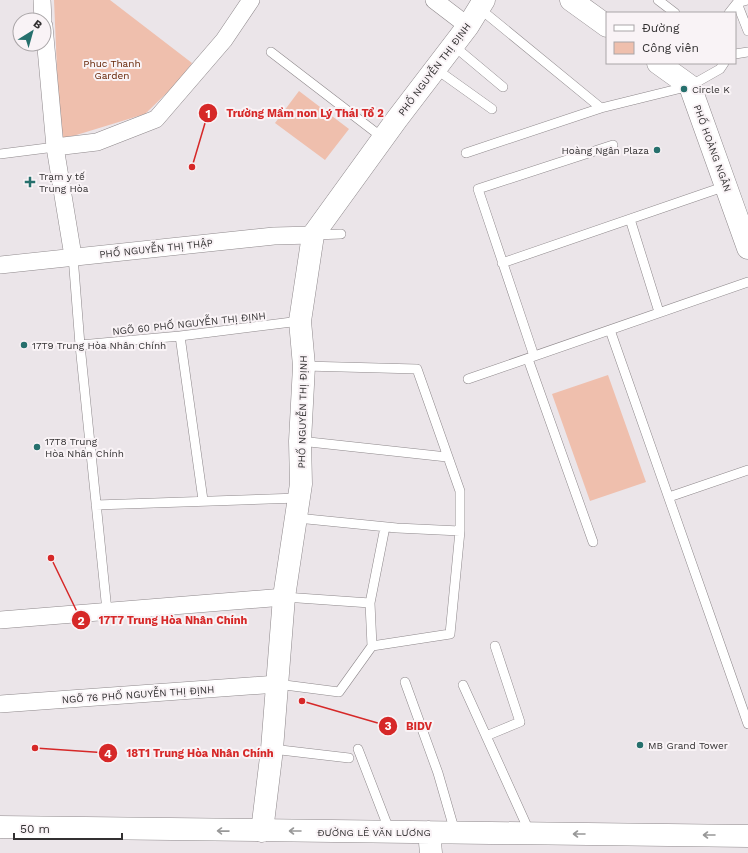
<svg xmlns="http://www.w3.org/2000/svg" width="748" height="853" font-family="'Work Sans',sans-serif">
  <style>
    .green { fill: #efbfad }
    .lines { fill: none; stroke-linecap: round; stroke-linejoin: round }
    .service-casing { stroke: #8e888b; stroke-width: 10 }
    .minor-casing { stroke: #8e888b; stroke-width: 18 }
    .tertiary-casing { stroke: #8e888b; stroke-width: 23 }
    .primary-casing { stroke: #8e888b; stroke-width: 23 }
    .service { stroke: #fff; stroke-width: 9 }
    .minor { stroke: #fff; stroke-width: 17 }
    .tertiary { stroke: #fff; stroke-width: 22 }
    .primary { stroke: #fff; stroke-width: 22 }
    .oneway { stroke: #989898 }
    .poi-dot { fill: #26706d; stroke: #f9f3f6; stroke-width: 1.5 }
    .labels { text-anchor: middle; stroke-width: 4; stroke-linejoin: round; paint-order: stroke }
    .park-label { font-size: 10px; fill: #642304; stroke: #f9f3f6 }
    .street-label { font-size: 10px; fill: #323031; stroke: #f9f3f6 }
    .poi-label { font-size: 10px; fill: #323031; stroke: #f9f3f6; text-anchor: start }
    .leader { fill: none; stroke: #d62828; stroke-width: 1.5 }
    .callout-dot { fill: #d62828; stroke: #f9f3f6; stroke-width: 1.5 }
    .mark-label { font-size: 12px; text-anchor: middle; font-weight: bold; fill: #fff }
    .callout-label { font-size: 11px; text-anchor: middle; font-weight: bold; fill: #d62828; stroke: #f9f3f6; stroke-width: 4; stroke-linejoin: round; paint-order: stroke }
  </style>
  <rect width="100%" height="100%" fill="#ebe5e9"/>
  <!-- green -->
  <path class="green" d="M54,0H110L192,63L177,83L145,114L60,140Z
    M299,91L349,129L325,160L275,123Z
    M608,375L646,482L590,501L552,394Z"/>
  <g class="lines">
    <!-- service casing -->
    <g class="service-casing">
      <path id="service" d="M658,0L675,13
        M747,0L737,3L748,31
        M479,8L601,108
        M729,13L737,3
        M454,46L503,87
        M271,52L383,138
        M735,54L748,52
        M436,69L492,109
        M466,153L601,108L690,86L720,69L724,63
        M0,154L55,147
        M630,219L659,312
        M314,235L341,234
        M73,256L80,345L107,611
        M502,263L726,186
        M610,330L748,724
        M180,336L203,500
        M80,345L180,336L300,321
        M534,356L478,189L613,145
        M528,359L593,542
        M304,366L417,369L460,491V531L450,634L372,646
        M468,379L748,282
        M300,441L447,457
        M669,497L748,470
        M96,505L299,498
        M297,518L397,528L460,531
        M284,597L370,603L372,646
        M370,603L385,527
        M405,682L438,773L455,832
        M277,684L339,692L372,646
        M463,685L530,833
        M486,736L520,722L495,646
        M272,749L349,758
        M358,749L390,832"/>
    </g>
    <!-- minor casing -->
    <g class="minor-casing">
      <path id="minor" d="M42,0L43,20
        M434,0L468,26
        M44,26L55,147L73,256
        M55,147L97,142L156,119L224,40L251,0
        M0,265L274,236L313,235
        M0,620L284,597
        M0,704L277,684"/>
    </g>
    <!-- tertiary casing -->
    <g class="tertiary-casing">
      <path id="tertiary" d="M571,0L607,26
        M658,63L690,86L748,248
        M262,831L272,749L284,597L301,484L300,441L304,366L300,321L313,235L397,119L468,26L484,0"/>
    </g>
    <!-- primary casing -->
    <g class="primary-casing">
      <path id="primary" d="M0,827L748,836
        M429,832L431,853"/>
    </g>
    <!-- service -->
    <use href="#service" class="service"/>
    <!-- minor -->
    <use href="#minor" class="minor"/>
    <!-- tertiary -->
    <use href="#tertiary" class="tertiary"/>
    <!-- primary -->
    <use href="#primary" class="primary"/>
  </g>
  <!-- one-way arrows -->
  <defs><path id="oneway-shaft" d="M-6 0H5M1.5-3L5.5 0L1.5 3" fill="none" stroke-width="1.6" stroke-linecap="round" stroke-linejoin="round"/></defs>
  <g class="oneway">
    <use href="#oneway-shaft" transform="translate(223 831) rotate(-179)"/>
    <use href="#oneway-shaft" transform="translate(295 831) rotate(-180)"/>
    <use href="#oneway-shaft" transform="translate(579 834) rotate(-180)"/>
    <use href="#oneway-shaft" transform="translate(709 835) rotate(-180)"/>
  </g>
  <!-- markers -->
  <g class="poi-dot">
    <circle cx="684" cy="89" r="4"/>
    <circle cx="657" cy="150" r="4"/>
    <path d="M28 176h4v4h4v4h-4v4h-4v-4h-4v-4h4z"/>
    <circle cx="24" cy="345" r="4"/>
    <circle cx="37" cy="447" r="4"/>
    <circle cx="640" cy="745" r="4"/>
  </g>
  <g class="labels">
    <!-- park labels -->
    <g class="park-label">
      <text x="112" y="67">Phuc Thanh<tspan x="112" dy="12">Garden</tspan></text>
    </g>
    <!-- street labels -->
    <g class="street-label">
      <text transform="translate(434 69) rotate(-53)" y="4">PHỐ NGUYỄN THỊ ĐỊNH</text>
      <text transform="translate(713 148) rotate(70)" y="4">PHỐ HOÀNG NGÂN</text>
      <text transform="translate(156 248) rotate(-6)" y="4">PHỐ NGUYỄN THỊ THẬP</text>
      <text transform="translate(189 323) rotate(-6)" y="4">NGÕ 60 PHỐ NGUYỄN THỊ ĐỊNH</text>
      <text transform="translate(302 412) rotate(-89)" y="4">PHỐ NGUYỄN THỊ ĐỊNH</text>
      <text transform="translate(138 694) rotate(-4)" y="4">NGÕ 76 PHỐ NGUYỄN THỊ ĐỊNH</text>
      <text x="374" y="836">ĐƯỜNG LÊ VĂN LƯƠNG</text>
    </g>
    <!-- poi labels -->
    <g class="poi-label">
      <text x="692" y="93">Circle K</text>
      <text x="649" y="154" text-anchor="end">Hoàng Ngân Plaza</text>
      <text x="39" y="180">Trạm y tế<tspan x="39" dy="12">Trung Hòa</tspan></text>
      <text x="32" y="349">17T9 Trung Hòa Nhân Chính</text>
      <text x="45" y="445">17T8 Trung<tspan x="45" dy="12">Hòa Nhân Chính</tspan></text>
      <text x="648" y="749">MB Grand Tower</text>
    </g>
  </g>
  <!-- callouts -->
  <path class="leader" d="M192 167L208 113M51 558L81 620M302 701L388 726M35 748L108 753"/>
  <g class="callout-dot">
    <circle cx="192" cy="167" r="4"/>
    <circle cx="51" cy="558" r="4"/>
    <circle cx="302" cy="701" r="4"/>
    <circle cx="35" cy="748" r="4"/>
    <circle cx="208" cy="113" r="10"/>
    <circle cx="81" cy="620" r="10"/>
    <circle cx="388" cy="726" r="10"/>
    <circle cx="108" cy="753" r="10"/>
  </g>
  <g class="mark-label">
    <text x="208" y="118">1</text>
    <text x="81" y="625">2</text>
    <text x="388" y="730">3</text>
    <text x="108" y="758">4</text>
  </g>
  <g class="callout-label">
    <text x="305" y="117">Trường Mầm non Lý Thái Tổ 2</text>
    <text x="173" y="624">17T7 Trung Hòa Nhân Chính</text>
    <text x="419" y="730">BIDV</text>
    <text x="200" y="757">18T1 Trung Hòa Nhân Chính</text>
  </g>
  <!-- legend -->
  <rect x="606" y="12" width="130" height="52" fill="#f9f3f6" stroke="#a9a5a7"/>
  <rect x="614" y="25" width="20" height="6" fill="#ffffff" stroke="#a9a5a7"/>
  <text x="642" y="32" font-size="12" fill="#323031">Đường</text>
  <rect x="614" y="42" width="20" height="12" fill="#efbfad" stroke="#a9a5a7"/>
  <text x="642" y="52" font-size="12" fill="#323031">Công viên</text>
  <!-- north arrow -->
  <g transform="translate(32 32) rotate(37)"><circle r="19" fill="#f9f3f6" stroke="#a9a5a7"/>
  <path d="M0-3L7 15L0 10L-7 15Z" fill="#26706d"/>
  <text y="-6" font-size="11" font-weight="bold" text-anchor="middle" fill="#323031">B</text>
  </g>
  <!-- scale -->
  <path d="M14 833v6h108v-6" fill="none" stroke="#323031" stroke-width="2"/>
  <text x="20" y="833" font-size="12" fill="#323031" stroke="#f9f3f6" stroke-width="3" paint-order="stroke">50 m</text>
</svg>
